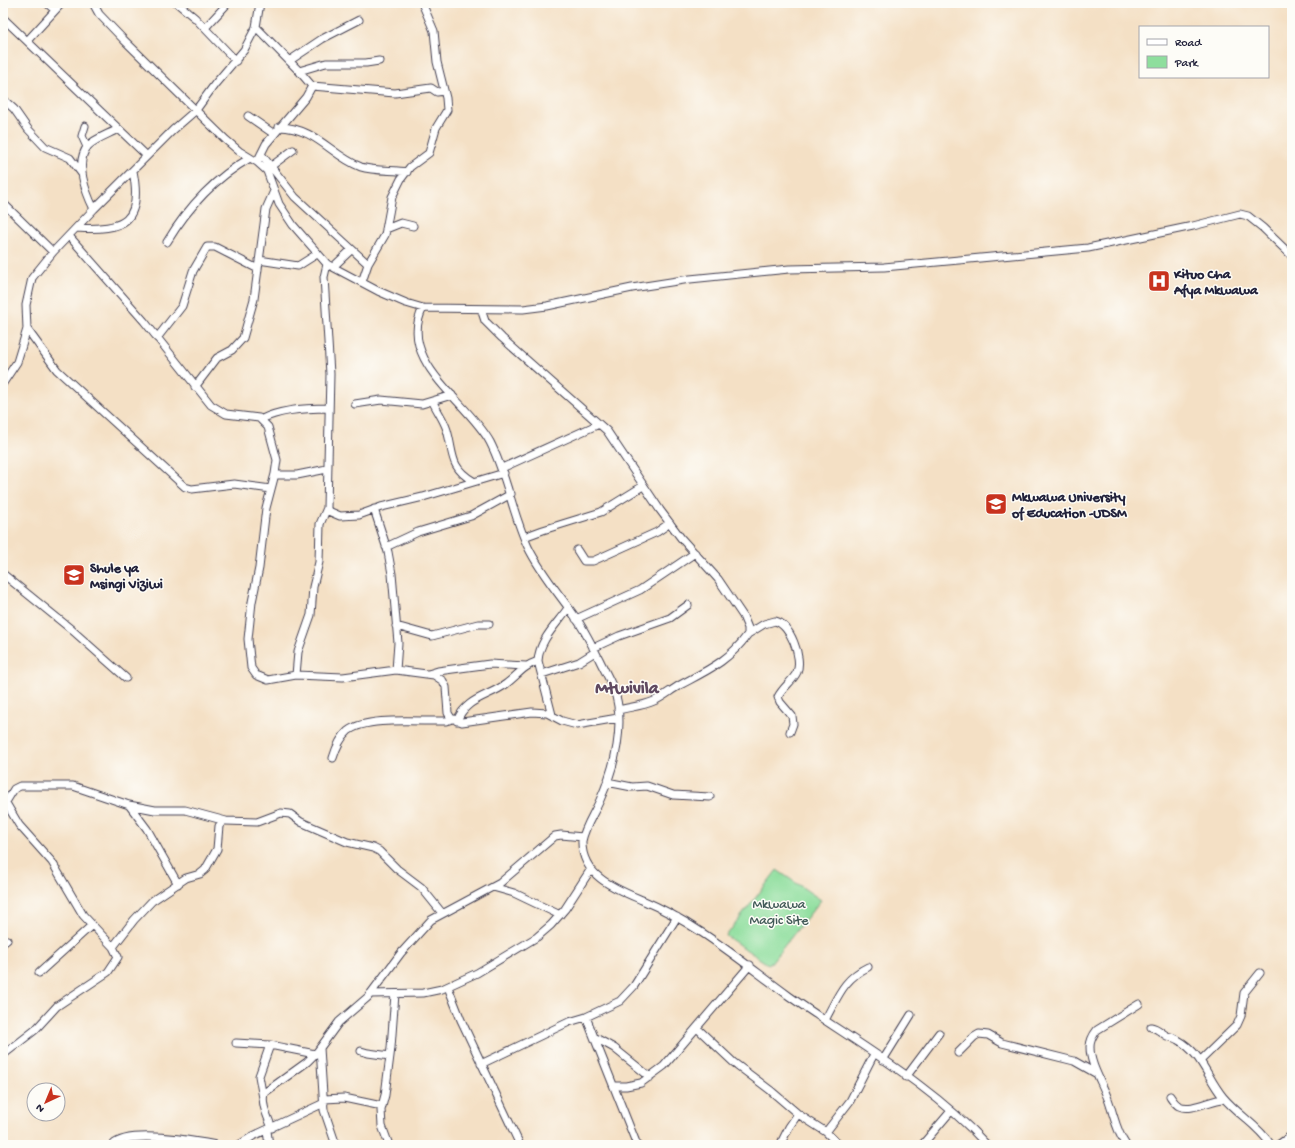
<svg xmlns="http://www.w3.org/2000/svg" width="1295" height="1148" font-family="'Gochi Hand',sans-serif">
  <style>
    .green { fill: #8ede9d; stroke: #58806c }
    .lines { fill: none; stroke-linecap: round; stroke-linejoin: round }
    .street-casing { stroke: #423e50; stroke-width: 9 }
    .street { stroke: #fff; stroke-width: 7 }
    .labels { text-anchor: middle; stroke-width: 3; stroke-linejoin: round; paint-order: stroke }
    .poi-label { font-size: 14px; font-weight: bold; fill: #22223b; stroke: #fdfcf7; text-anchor: start }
    .park-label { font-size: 14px; fill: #425a58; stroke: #fdfcf7 }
    .district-label { font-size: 18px; font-weight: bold; fill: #5f4960; stroke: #fdfcf7 }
  </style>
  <rect width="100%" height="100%" fill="#fdfcf7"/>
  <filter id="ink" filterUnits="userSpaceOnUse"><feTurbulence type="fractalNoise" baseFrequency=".025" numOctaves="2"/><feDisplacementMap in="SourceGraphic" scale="8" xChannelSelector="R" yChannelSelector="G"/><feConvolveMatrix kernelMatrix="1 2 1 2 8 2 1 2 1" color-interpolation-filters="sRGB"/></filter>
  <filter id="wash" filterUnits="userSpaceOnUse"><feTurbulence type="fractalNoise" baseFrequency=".012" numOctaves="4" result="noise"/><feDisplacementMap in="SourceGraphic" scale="16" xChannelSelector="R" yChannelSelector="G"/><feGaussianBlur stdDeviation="0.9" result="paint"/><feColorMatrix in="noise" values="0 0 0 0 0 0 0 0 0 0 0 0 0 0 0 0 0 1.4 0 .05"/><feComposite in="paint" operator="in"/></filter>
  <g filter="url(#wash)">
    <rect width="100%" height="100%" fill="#f4e0c5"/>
    <!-- green -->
    <path class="green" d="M777,870L821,900L769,965L726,936Z"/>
  </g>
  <g filter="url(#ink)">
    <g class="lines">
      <!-- street casing -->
      <g class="street-casing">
        <path id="street" d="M47,3L55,10
          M93,3L99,14L124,40L226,140L239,151L257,162L267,171L279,204L293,225L327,264L378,291L406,303L423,308L523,309L547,306L632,288L690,279L789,269L884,267L1088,248L1193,226L1240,214L1248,216L1263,228L1292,256
          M177,3L195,18L236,61
          M3,18L147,156
          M256,27L299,71L312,86L306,97L266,144L257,162
          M205,28L228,3
          M27,41L62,3
          M289,61L322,39L359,20
          M299,71L326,63H366L379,61
          M312,86L395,93L431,88L437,92L444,91
          M3,99L14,109L28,129L45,147L70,158L82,174
          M248,116L274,134
          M85,126L82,136L87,147
          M279,127C317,128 330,155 361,167C373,171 394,170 407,172
          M261,154L295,197L368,264
          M270,167L293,150
          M3,203L53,252
          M94,209C86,193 74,162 88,146C94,139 109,134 118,129
          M77,228C124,231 143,222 133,171
          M386,229L401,223L413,226
          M69,236L144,321L211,405L226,414L259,418L268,427L277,460L275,474L266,508L259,568L252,602L248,639L251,668L256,675L268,680L296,675L343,677L396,670L434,675L443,681L446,687L448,713L451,718L462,722L532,712L547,713L562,721L577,725L618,718
          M167,242C188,207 215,178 250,158
          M259,260L298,266L317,254
          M333,267L351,250
          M362,282L368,264L385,235L392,197L401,179L410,167L429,153L436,128L447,110L446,98L437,62L434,31L422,3
          M423,308C396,361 468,401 490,442C507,475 512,513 528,547C542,576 563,598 580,624C587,635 593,647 599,659C606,674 616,689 618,706C622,738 613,771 600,800C594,814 585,826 582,841C581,876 616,889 642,900C697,923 742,962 789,996C856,1043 931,1084 987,1145
          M481,309L485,321L502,338L607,431L660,510L681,538L718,579L743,616L748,628V634C729,661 708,670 680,685C671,690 663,697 654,701C643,706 630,707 618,710
          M27,329L57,370L185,487L192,489L234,484L271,489
          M157,338L182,306L193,271L207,247H215L258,269
          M3,383L17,362L27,329L26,305L32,278L53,252L94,209L173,130L196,110L215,84L244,50L256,27L260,3
          M195,387L217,358L232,350L243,338L254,299L266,209L274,191
          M433,402C437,411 444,420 447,430C454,454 449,467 473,481
          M355,404L381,400L422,404L452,395
          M262,419C281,409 308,408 329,408
          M502,468L599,424
          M275,475H297L327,469
          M374,509L388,552L392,574L398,643L396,670
          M326,510L340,516L359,515L381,507L423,497L504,473
          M524,537L543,530L601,512L643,486
          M386,547L418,532L471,516L511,494
          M577,550L584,561H593L657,532L670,523
          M3,574L72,630L126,678
          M576,619L640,590L695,553
          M396,626L432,636L478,624H489
          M748,634L764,624L775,621C790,624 803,658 797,672C793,681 783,687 778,697L780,702L792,716L793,724L790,732
          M593,648L619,636L670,618L688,605
          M428,674L438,671L490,664L526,666
          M542,674L579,662L595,652
          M296,675L298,652L311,615L313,587L319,562L320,524L327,508L330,374L324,277L327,264
          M552,715L538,661C539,640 557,624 568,608
          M457,721C466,698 488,697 506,684C518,675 523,666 538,661
          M333,758C336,748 340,738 348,731C367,716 421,722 446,721L453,719
          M607,782L632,787L647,786L673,795L710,797
          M6,802L14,789L20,786H73L129,805L155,810H185L226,821L257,822L281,813L290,814L301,822L347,842L373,848L379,851L397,869L421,887L442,913
          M129,805L147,829L178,884
          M493,887L514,893L560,915
          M3,943L7,940
          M113,947L134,920L152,901L186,878L200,874L205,870L217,849L219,826L223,821
          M39,973L92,925
          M448,987L461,1020L520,1145
          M370,994L423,993L442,989L477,973L537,937L551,925L565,909L591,869
          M586,1017L637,1145
          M825,1020C838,997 843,979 868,967
          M1151,1027C1158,1028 1161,1033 1167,1036C1171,1037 1175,1038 1178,1040C1202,1053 1207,1078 1223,1097C1238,1115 1258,1125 1271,1145
          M697,1028L733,1062L770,1090L798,1114L826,1132L839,1145
          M594,1037L614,1048L650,1077
          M236,1043L270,1045L315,1054
          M320,1048L324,1110L336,1145
          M361,1051L368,1053L390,1056
          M958,1053L974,1037L979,1034L988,1035L1002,1043L1074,1061L1097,1074
          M3,1055L35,1030L57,1006L108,972L118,957L113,947L83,915L52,862L19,825L3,798
          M883,1060L911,1015
          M1201,1060L1237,1025L1241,1016L1244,993L1260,973
          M481,1064L569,1022L586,1017L620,1001L634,986L677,917
          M906,1077L939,1033
          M615,1086H626L641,1083L664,1066L750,965
          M1170,1096C1172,1099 1175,1104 1179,1106C1192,1112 1211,1099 1224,1099
          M263,1098L259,1076L270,1045
          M324,1099L344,1098L382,1106
          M272,1128C268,1117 261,1105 264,1093L307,1062L317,1052L339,1022L368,997L401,953L431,920L500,883L555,836L561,835L583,837
          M267,1131L269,1145
          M826,1132L850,1101L874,1054
          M113,1145C128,1129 195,1141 216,1145
          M239,1145L253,1136L324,1103
          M389,1145L382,1126L381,1110L385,1095L391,1048L395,994
          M780,1145L789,1127L798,1114
          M922,1145L951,1111
          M1126,1145C1116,1131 1114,1115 1108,1099C1102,1082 1090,1065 1090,1047C1090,1040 1093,1035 1097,1030L1139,1004
          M1278,1145L1292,1135"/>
      </g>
      <!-- street -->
      <use href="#street" class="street"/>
    </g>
  </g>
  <!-- icons -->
  <defs>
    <g id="hospital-square" transform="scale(1.15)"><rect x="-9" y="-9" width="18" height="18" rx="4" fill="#c8321e" stroke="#fdfcf7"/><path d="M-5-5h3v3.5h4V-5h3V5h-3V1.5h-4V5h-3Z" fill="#fff"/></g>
    <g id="university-square" transform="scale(1.15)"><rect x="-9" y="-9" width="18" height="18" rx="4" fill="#c8321e" stroke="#fdfcf7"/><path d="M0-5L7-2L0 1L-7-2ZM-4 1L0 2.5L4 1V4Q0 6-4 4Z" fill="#fff"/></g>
    <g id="school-square" transform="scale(1.15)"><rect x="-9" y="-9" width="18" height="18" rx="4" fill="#c8321e" stroke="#fdfcf7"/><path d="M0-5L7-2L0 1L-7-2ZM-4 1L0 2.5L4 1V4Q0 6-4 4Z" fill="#fff"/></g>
  </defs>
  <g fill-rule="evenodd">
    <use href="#hospital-square" x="1159" y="281"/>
    <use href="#university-square" x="996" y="504"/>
    <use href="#school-square" x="74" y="575"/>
  </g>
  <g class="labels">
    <!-- poi labels -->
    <g class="poi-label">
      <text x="1174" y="278">Kituo Cha<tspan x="1174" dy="16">Afya Mkwawa</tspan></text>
      <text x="1012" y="501">Mkwawa University<tspan x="1012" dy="16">of Education -UDSM</tspan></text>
      <text x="90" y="572">Shule ya<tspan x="90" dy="16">Msingi Viziwi</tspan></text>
    </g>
    <!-- park labels -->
    <g class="park-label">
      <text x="779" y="908">Mkwawa<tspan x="779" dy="16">Magic Site</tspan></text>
    </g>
    <!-- district labels -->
    <g class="district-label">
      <text x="627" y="693">Mtwivila</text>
    </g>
  </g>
  <!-- margin -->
  <rect width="1295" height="1148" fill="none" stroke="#fdfcf7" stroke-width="16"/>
  <!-- legend -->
  <rect x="1139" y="26" width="130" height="52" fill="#fdfcf7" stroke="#a5a5ac"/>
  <rect x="1147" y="39" width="20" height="6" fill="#ffffff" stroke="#a5a5ac"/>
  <text x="1175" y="46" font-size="12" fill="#22223b">Road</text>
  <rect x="1147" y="56" width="20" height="12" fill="#8ede9d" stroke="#a5a5ac"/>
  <text x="1175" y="66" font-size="12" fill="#22223b">Park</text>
  <!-- north arrow -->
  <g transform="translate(46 1102) rotate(224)"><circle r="19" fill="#fdfcf7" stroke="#a5a5ac"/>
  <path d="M0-3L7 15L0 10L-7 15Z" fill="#c8321e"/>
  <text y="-6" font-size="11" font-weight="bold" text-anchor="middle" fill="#22223b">N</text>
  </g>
</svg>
